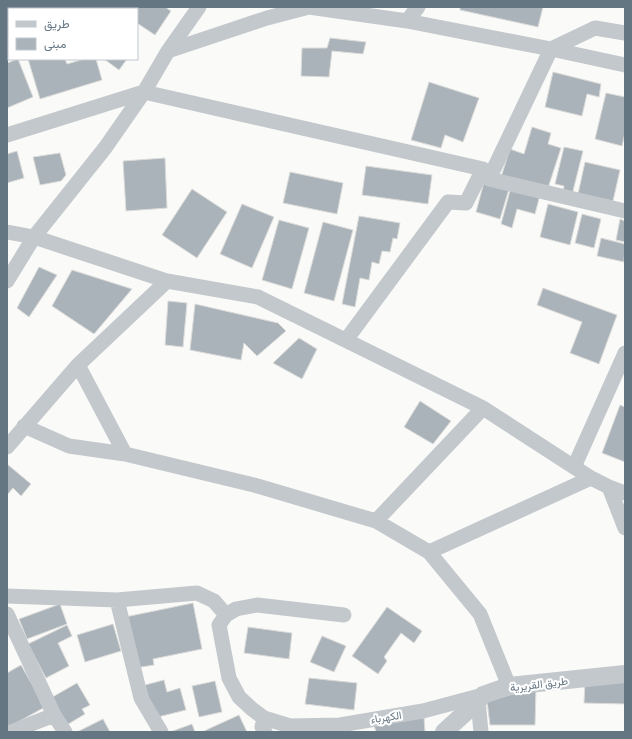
<svg xmlns="http://www.w3.org/2000/svg" width="632" height="739" font-family="'PT Sans Narrow',Vazirmatn,sans-serif">
  <style>
    .building { fill: #aab3b9; stroke: #dcdcda }
    .lines { fill: none; stroke-linecap: round; stroke-linejoin: round }
    .minor { stroke: #c3c8cc; stroke-width: 15 }
    .tertiary { stroke: #c3c8cc; stroke-width: 18 }
    .labels { text-anchor: middle; stroke-width: 4; stroke-linejoin: round; paint-order: stroke }
    .street-label { font-size: 11px; fill: #657683; stroke: #fff }
  </style>
  <rect width="100%" height="100%" fill="#fafaf8"/>
  <!-- building -->
  <path class="building" d="M34,7H86L85,9H37Z
    M134,7H165L171,11L155,35L137,23V9H132Z
    M460,7H543L538,27L460,10Z
    M330,38L366,42L363,54L332,51L329,77L301,76L302,48H327Z
    M18,59L33,97L7,108V63Z
    M28,59H65L67,64L84,59H96L102,80L40,99Z
    M104,59H127L119,70Z
    M553,72L601,84L599,97L587,94L582,116L545,107Z
    M429,82L479,98L463,142L445,135L441,148L411,140Z
    M606,93L625,97V133L622,146L595,139Z
    M532,127L551,133L548,144L561,148L547,191L501,177L510,149L524,154Z
    M564,147L583,151L572,195L563,193L564,186L555,184Z
    M17,151L24,178L7,183V154Z
    M60,153L66,175L61,181L40,185L33,157Z
    M165,158L167,208L126,211L123,161Z
    M585,162L620,170L613,201L578,194Z
    M366,166L432,175L428,204L362,195Z
    M290,172L343,183L337,214L283,203Z
    M484,182L509,189L500,219L476,212Z
    M511,187L540,195L535,214L517,209L512,228L501,224Z
    M192,189L227,212L197,258L162,235Z
    M242,204L274,217L252,268L220,254Z
    M548,204L578,212L570,245L540,237Z
    M582,214L601,219L594,248L575,243Z
    M359,216L400,223L397,239L393,238L390,252L382,251L379,264L372,262L369,280L360,278L355,307L342,304Z
    M620,219L625,221V242L616,240Z
    M279,220L309,228L292,289L262,280Z
    M323,222L353,230L334,301L304,293Z
    M601,238L625,244L624,262L597,256Z
    M39,267L57,275L29,317L17,308Z
    M72,270L132,289L94,334L52,306Z
    M543,288L617,315L599,364L570,353L582,322L537,305Z
    M168,301L187,303L183,347L165,345Z
    M195,304L278,323L286,331L257,356L244,343L241,360L190,350Z
    M299,338L317,349L302,379L273,363Z
    M420,401L451,421L433,444L404,427Z
    M620,405L625,407V462L602,453Z
    M7,464L31,484L21,496L13,488L7,495Z
    M193,603L202,649L153,659L154,665L135,668L125,617Z
    M60,604L67,624L27,639L19,619Z
    M387,607L422,631L414,643L401,633L384,657L387,661L378,674L352,656Z
    M113,624L121,651L85,662L77,635Z
    M67,625L72,636L58,643L69,666L46,678L28,644Z
    M248,627L292,633L289,659L244,653Z
    M322,636L346,646L334,672L310,662Z
    M21,665L45,707L7,728V673Z
    M309,678L357,683L354,710L305,704Z
    M164,680L167,692L180,688L186,710L154,718L145,685Z
    M215,681L222,712L199,717L192,686Z
    M625,681V704L584,703L585,682Z
    M77,683L90,705L82,709L85,714L65,726L49,699Z
    M536,688L535,725H490L487,701Z
    M239,715L247,732H204V731Z
    M424,717L425,732H376L373,722Z
    M103,719L110,732H77Z
    M192,724L195,732H170Z"/>
  <g class="lines">
    <!-- minor -->
    <path class="minor" d="M407,21L418,7
      M168,51L267,18L309,7L407,21L551,49L625,65
      M7,135L144,92L483,169L489,179L625,211
      M489,179L551,49L595,28L625,33
      M7,232L34,237L167,281L258,297L483,408L591,478L609,487L625,493
      M7,281L34,237L105,148L144,92L168,51L199,7
      M346,340L448,202L466,203L483,169
      M78,365L125,454
      M24,426L69,446L125,454L254,485L376,521L429,552L480,614L509,686
      M7,447L78,365L167,281
      M574,467L625,353
      M609,487L625,528
      M376,521L483,408
      M429,552L591,478
      M7,596L117,600L197,593L214,601L226,615
      M117,600L141,698L161,732
      M7,614L54,715L65,732
      M344,615L257,605L236,609L226,615L219,625L229,678L239,697L252,709L264,718L290,726L340,725L423,711L483,695
      M478,701L481,732
      M264,718L262,727L265,732
      M11,732L54,715"/>
    <!-- tertiary -->
    <path class="tertiary" d="M444,732L478,701L483,695L509,686L625,674"/>
  </g>
  <g class="labels">
    <!-- street labels -->
    <g class="street-label">
      <text transform="translate(539 684) rotate(-7)" y="4">طريق القريرية</text>
      <text transform="translate(386 717) rotate(-9)" y="4">الكهرباء</text>
    </g>
  </g>
  <!-- border -->
  <rect width="632" height="739" fill="none" stroke="#657683" stroke-width="16"/>
  <!-- legend -->
  <rect x="8" y="8" width="130" height="52" fill="#ffffff" stroke="#c1c8cd"/>
  <rect x="16" y="21" width="20" height="6" fill="#c3c8cc" stroke="#c1c8cd"/>
  <text x="44" y="28" font-size="12" fill="#657683">طريق</text>
  <rect x="16" y="38" width="20" height="12" fill="#aab3b9" stroke="#c1c8cd"/>
  <text x="44" y="48" font-size="12" fill="#657683">مبنى</text>
</svg>
